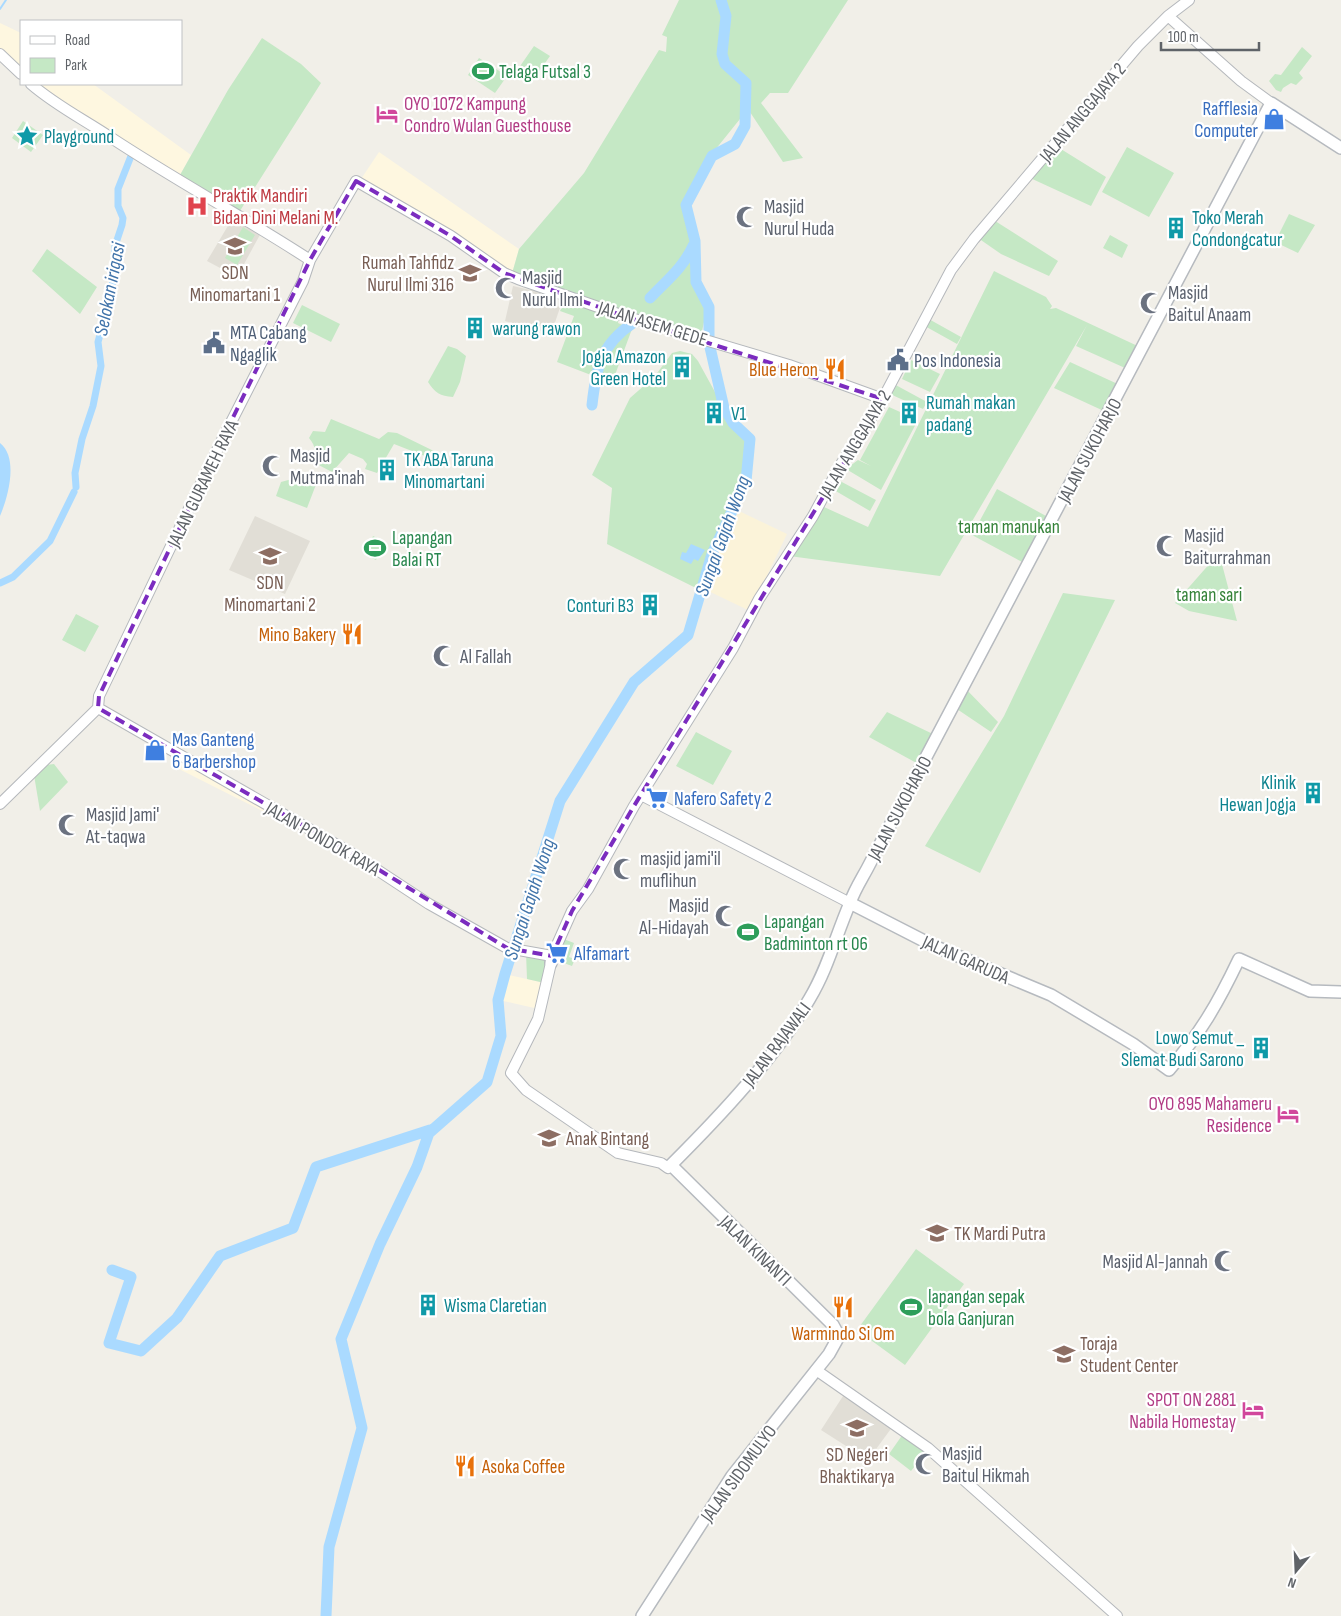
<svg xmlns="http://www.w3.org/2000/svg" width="1341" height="1616" font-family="'Sofia Sans Condensed',sans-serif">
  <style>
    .commercial { fill: #fef7e0 }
    .education { fill: #e1ded6 }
    .green { fill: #c5e8c5 }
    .sand { fill: #fbf3d9 }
    .water { fill: #aadaff }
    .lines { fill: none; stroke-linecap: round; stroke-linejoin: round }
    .stream { stroke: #aadaff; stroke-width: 2 }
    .canal { stroke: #aadaff; stroke-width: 7 }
    .river { stroke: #aadaff; stroke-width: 11 }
    .tertiary-casing { stroke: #b5b8bc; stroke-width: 12 }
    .secondary-casing { stroke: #b6babf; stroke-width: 14 }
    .tertiary { stroke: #fff; stroke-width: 10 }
    .secondary { stroke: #fff; stroke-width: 11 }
    .marked { fill: none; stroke: #7b2cbf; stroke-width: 4; stroke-dasharray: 10 6; stroke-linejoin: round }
    .labels { text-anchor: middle; stroke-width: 4.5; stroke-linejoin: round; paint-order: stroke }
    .leisure-label { font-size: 19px; fill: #27864d; stroke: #fff; text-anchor: start }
    .hotel-label { font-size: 19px; fill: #b23c85; stroke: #fff; text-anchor: end }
    .shop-label { font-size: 19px; fill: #366cbe; stroke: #fff; text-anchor: start }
    .street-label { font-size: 19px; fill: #5f6368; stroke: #fff }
    .culture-label { font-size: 19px; fill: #0d838f; stroke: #fff; text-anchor: start }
    .health-label { font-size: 19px; fill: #be3a42; stroke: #fff; text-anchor: start }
    .worship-label { font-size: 19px; fill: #5b616d; stroke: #fff; text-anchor: start }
    .education-label { font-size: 19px; fill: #785e54; stroke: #fff }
    .service-label { font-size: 19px; fill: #4e5e75; stroke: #fff; text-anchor: start }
    .food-label { font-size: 19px; fill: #c56008; stroke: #fff; text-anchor: end }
    .park-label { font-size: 19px; fill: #348238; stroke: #fff }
    .water-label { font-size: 20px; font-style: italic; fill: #4174aa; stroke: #fff }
  </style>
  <rect width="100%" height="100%" fill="#f1efe8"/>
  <!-- commercial -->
  <path class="commercial" d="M0,23L21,33V75L0,59Z
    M32,84H93L191,155L180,175Z
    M379,152L519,249L511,277L361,179Z
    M184,756L352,856L177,768Z
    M505,974L549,984L543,1010L499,1000Z"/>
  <!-- education -->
  <path class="education" d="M235,214L262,231L237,277L207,261Z
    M532,285L564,296L551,334L505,321L513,286L530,290Z
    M255,516L310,541L285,594L229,570Z
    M845,1393L893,1426L868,1460L821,1430Z"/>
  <!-- green -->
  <path class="green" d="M679,0H848L788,93H770L761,103L803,158L783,162L748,109L711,155L681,205L695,241V283L707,308L701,336L511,277L519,249L584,173L659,50L666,52L667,37L662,35Z
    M262,38L301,64L321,83L238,214L180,175L228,90Z
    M534,46L550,56L531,83L516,72Z
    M1302,47L1312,56L1299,73L1303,78L1296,85L1291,83L1283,88L1281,92L1276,90L1269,81L1275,74L1281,75Z
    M479,58L507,76L495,93L468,75Z
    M23,121L43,135L31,152L12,138Z
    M1056,146L1106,177L1091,206L1028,177Z
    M1127,147L1174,173L1149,217L1102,192Z
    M1289,214L1315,225L1298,253L1275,242Z
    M992,219L1058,261L1049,276L1001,254L978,238Z
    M243,227L255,235L237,265L225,258Z
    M1110,235L1128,245L1122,258L1103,248Z
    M47,249L97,287L80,314L32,271Z
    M994,271L1046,297L1052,306L1050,309L1056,308L1142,348L1134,372L1076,346L1087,325L940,576L789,556L824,507L868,527Z
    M567,298L619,316L618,323L632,329L612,383L557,362L574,316L560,311Z
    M302,305L340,324L331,342L293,323Z
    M927,318L961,337L957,344L923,325Z
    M448,346L457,349L466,356L460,382L453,397C440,396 435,393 428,382Z
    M680,351L692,354L698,361L732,423L750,439L746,481L698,589L607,544L612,488L592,475L630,398L655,376L672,353Z
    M911,360L940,374L930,392L902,379Z
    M1070,362L1122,386L1106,412L1054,388Z
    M892,383L927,402L923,409L890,394Z
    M889,407L918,420L881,490L846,469L858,460L871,466L860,460Z
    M331,419L379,439L388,432L397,433L442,455L440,462L394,444L377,473L365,469L367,464L363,459L349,453L332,472L311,461C316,452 316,446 309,438L313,431L325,432Z
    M303,476L317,482L307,508L276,496L281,482Z
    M838,480L876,500L870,511L834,490Z
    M997,489L1046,516L1024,563L972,535Z
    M373,536L384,541L376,560L365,555Z
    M1219,553L1237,621L1189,611L1175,603Z
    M1063,593L1115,600L980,873L925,846L1004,716Z
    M76,614L99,626L85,652L62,640Z
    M962,685L998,722L991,732L951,705Z
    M887,712L935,735L922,766L869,737Z
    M696,732L732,751L713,785L676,766Z
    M54,764L68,782L40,811L34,775L46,765Z
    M561,938L574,943L569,957L575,959L572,966L561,962L563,957L555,954Z
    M526,953H548L549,984L527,979Z
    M916,1249L964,1284L905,1365L857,1330Z
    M903,1434L926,1452L911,1471L889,1454Z"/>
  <!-- sand -->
  <path class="sand" d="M739,511L787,534L750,611L702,588Z"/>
  <!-- water -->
  <path class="water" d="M0,443C19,458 8,497 0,516Z
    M691,544L705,550L698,561L694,559L691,564L680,559L682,552L686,553Z"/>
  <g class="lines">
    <!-- stream -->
    <path class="stream" d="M0,9L6,0"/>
    <!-- canal -->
    <path class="canal" d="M76,487L75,473L82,439L93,406L101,366L98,342L112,291L115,246L122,225L123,218L118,206V189L133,151
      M0,583L13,577L50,541L74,492"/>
    <!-- river -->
    <path class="river" d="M650,298C666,281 683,268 693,246
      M592,405C596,369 600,345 633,323
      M429,1133L487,1082L501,1036L498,1000L505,974L560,801L634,682L688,635L712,554L746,481L750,439L733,423L724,408L709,343V307L696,282L695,241L686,205L712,156L735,144L745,126L746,83L725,64L722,54L726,16L721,0
      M112,1270L131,1277L109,1343L141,1351L177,1318L220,1256L293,1228L316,1167L430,1130L417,1167L380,1244L341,1339L362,1428L329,1547L326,1616"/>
    <!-- tertiary casing -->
    <g class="tertiary-casing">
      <path id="tertiary" d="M1168,16L1241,81L1271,103
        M0,54L21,74
        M31,84C55,105 83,119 110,137C175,180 244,217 310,260
        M98,708L353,854L429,904L507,948L552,956L572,911L588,889L634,806L733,648L759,599L813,516L841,464L879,406L951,270L974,239L1138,46L1168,16L1189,0
        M98,708L99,696L220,444L303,281L310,260L356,181L451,236L504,273L518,279L621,315L789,365L883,399
        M641,795L850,903
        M0,804L98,708
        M551,963L538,1019L511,1073L526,1090L618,1153L661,1163L668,1168L671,1165
        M816,1370L928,1448L1117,1616"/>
    </g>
    <!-- secondary casing -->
    <g class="secondary-casing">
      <path id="secondary" d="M850,903L934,946L1051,995L1133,1044L1169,1070C1201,1032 1217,1005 1239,959L1310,991L1341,992
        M551,963L552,956
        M642,1616L732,1476L829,1354L839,1336L833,1325L671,1165C719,1117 776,1057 810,998C828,968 836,935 850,903C854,891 861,880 867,869L1271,103L1341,148"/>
    </g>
    <!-- tertiary -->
    <use href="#tertiary" class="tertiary"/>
    <!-- secondary -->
    <use href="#secondary" class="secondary"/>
  </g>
  <!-- marked area -->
  <path class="marked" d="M356,181L451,236L504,273L621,315L883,399L634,806L572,911L552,956L507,948L353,854L98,708L99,696L220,444L310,260Z"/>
  <!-- icons -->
  <defs>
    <g id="stadium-bare" transform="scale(1.725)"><path d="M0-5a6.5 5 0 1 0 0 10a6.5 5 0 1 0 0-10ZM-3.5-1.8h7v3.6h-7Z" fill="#2e9e5b" stroke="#fff" stroke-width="2.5" paint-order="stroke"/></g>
    <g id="hotel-bare" transform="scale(1.725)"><path d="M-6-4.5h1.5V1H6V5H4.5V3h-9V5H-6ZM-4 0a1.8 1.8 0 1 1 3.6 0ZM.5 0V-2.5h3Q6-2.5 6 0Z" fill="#d1479c" stroke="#fff" stroke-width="2.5" paint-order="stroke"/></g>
    <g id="shop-bare" transform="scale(1.725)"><path d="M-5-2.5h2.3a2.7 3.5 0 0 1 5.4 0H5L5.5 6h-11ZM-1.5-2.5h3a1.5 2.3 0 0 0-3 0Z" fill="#3f7fe0" stroke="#fff" stroke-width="2.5" paint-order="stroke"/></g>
    <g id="sight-bare" transform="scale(1.725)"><path d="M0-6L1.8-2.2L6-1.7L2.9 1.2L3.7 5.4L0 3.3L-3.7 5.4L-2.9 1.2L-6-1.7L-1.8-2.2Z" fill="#0f9aa8" stroke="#fff" stroke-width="2.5" paint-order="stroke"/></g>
    <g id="hospital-bare" transform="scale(1.725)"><path d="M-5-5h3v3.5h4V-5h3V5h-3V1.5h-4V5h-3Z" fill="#e0444e" stroke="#fff" stroke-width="2.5" paint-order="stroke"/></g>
    <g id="mosque-bare" transform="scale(1.725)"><path d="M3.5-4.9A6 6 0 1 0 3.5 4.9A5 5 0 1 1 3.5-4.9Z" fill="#6b7280" stroke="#fff" stroke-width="2.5" paint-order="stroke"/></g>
    <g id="building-bare" transform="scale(1.725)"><path d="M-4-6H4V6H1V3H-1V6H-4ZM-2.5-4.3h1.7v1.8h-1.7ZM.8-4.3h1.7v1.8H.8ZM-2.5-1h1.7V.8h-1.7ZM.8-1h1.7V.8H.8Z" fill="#0f9aa8" stroke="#fff" stroke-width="2.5" paint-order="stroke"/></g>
    <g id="school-bare" transform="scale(1.725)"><path d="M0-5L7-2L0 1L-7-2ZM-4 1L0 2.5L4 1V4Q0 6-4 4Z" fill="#8d6e63" stroke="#fff" stroke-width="2.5" paint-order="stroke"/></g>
    <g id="civic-bare" transform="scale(1.725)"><path d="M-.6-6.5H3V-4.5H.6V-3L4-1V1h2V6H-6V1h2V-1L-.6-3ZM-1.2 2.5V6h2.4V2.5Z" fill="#5c6f8a" stroke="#fff" stroke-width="2.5" paint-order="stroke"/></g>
    <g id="restaurant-bare" transform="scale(1.725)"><path d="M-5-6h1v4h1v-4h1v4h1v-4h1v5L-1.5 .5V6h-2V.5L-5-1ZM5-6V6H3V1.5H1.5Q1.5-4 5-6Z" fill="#e8710a" stroke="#fff" stroke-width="2.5" paint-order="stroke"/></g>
    <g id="supermarket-bare" transform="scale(1.725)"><path d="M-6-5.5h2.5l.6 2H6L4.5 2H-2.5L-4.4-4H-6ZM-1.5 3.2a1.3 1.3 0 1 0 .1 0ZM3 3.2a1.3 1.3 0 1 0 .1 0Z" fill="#3f7fe0" stroke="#fff" stroke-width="2.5" paint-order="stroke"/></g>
  </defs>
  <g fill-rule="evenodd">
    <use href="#stadium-bare" x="483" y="71"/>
    <use href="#hotel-bare" x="387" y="114"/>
    <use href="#shop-bare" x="1274" y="119"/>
    <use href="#sight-bare" x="27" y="136"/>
    <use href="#hospital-bare" x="197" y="206"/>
    <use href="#mosque-bare" x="747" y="217"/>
    <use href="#building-bare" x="1176" y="228"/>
    <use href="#school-bare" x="235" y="246"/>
    <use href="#school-bare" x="470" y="273"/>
    <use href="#mosque-bare" x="506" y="288"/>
    <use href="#mosque-bare" x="1151" y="303"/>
    <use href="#building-bare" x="475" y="328"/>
    <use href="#civic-bare" x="214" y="343"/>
    <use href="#civic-bare" x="898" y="360"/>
    <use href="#building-bare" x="682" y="367"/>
    <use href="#restaurant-bare" x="835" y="369"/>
    <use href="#building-bare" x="714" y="413"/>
    <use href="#building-bare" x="909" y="413"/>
    <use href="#mosque-bare" x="273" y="466"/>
    <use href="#building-bare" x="387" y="470"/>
    <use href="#mosque-bare" x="1167" y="546"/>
    <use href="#stadium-bare" x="375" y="548"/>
    <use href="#school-bare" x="270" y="556"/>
    <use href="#building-bare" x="650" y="605"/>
    <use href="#restaurant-bare" x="352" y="634"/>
    <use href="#mosque-bare" x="444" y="656"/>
    <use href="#shop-bare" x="155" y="750"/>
    <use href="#building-bare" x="1313" y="793"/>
    <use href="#supermarket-bare" x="657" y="798"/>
    <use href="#mosque-bare" x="69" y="825"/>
    <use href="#mosque-bare" x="624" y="869"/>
    <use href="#mosque-bare" x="726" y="916"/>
    <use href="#stadium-bare" x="748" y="932"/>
    <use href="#supermarket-bare" x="557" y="953"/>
    <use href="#building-bare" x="1261" y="1048"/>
    <use href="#hotel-bare" x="1288" y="1114"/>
    <use href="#school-bare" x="549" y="1138"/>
    <use href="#school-bare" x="937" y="1233"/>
    <use href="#mosque-bare" x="1225" y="1261"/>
    <use href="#building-bare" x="428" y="1305"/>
    <use href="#restaurant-bare" x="843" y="1307"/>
    <use href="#stadium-bare" x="911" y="1307"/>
    <use href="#school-bare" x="1064" y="1354"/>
    <use href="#hotel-bare" x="1253" y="1410"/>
    <use href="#school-bare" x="857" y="1428"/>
    <use href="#mosque-bare" x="926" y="1464"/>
    <use href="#restaurant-bare" x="465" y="1466"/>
  </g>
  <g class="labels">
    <!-- leisure labels -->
    <g class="leisure-label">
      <text x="499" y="78">Telaga Futsal 3</text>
      <text x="392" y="544">Lapangan<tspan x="392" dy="22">Balai RT</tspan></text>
      <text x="764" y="928">Lapangan<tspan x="764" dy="22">Badminton rt 06</tspan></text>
      <text x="928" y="1303">lapangan sepak<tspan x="928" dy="22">bola Ganjuran</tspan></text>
    </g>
    <!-- hotel labels -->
    <g class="hotel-label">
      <text x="404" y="110" text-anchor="start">OYO 1072 Kampung<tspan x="404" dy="22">Condro Wulan Guesthouse</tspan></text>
      <text x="1272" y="1110">OYO 895 Mahameru<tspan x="1272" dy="22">Residence</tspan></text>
      <text x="1236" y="1406">SPOT ON 2881<tspan x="1236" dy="22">Nabila Homestay</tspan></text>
    </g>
    <!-- shop labels -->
    <g class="shop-label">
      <text x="1258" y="115" text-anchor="end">Rafflesia<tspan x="1258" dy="22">Computer</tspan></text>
      <text x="172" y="746">Mas Ganteng<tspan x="172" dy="22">6 Barbershop</tspan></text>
      <text x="674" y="805">Nafero Safety 2</text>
      <text x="574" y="960">Alfamart</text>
    </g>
    <!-- street labels -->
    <g class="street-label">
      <text transform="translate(1082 112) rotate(-50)" y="7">JALAN ANGGAJAYA 2</text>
      <text transform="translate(653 323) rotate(17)" y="7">JALAN ASEM GEDE</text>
      <text transform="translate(854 444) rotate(-59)" y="7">JALAN ANGGAJAYA 2</text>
      <text transform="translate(1089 450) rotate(-62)" y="7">JALAN SUKOHARJO</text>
      <text transform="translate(202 483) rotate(-64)" y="7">JALAN GURAMEH RAYA</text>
      <text transform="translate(899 808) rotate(-62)" y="7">JALAN SUKOHARJO</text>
      <text transform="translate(323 838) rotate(30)" y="7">JALAN PONDOK RAYA</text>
      <text transform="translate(966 959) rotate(24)" y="7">JALAN GARUDA</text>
      <text transform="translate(776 1044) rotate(-53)" y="7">JALAN RAJAWALI</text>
      <text transform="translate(756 1250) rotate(44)" y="7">JALAN KINANTI</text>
      <text transform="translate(738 1473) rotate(-54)" y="7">JALAN SIDOMULYO</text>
    </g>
    <!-- culture labels -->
    <g class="culture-label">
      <text x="44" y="143">Playground</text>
      <text x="1192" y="224">Toko Merah<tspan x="1192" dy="22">Condongcatur</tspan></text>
      <text x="492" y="335">warung rawon</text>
      <text x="666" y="363" text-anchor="end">Jogja Amazon<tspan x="666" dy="22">Green Hotel</tspan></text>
      <text x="926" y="409">Rumah makan<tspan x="926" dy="22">padang</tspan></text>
      <text x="731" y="420">V1</text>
      <text x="404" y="466">TK ABA Taruna<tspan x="404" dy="22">Minomartani</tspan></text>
      <text x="634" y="612" text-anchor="end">Conturi B3</text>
      <text x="1296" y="789" text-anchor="end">Klinik<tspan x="1296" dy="22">Hewan Jogja</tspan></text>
      <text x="1244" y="1044" text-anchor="end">Lowo Semut _<tspan x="1244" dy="22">Slemat Budi Sarono</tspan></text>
      <text x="444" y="1312">Wisma Claretian</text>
    </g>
    <!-- health labels -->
    <g class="health-label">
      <text x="213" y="202">Praktik Mandiri<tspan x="213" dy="22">Bidan Dini Melani M.</tspan></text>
    </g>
    <!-- worship labels -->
    <g class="worship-label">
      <text x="764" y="213">Masjid<tspan x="764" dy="22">Nurul Huda</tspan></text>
      <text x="522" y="284">Masjid<tspan x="522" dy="22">Nurul Ilmi</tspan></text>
      <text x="1168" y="299">Masjid<tspan x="1168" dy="22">Baitul Anaam</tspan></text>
      <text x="290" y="462">Masjid<tspan x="290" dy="22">Mutma'inah</tspan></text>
      <text x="1184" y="542">Masjid<tspan x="1184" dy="22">Baiturrahman</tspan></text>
      <text x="460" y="663">Al Fallah</text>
      <text x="86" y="821">Masjid Jami'<tspan x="86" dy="22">At-taqwa</tspan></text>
      <text x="640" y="865">masjid jami'il<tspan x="640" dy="22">muflihun</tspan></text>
      <text x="709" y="912" text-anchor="end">Masjid<tspan x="709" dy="22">Al-Hidayah</tspan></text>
      <text x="1208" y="1268" text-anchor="end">Masjid Al-Jannah</text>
      <text x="942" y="1460">Masjid<tspan x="942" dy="22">Baitul Hikmah</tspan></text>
    </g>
    <!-- education labels -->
    <g class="education-label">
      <text x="454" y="269" text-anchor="end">Rumah Tahfidz<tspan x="454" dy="22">Nurul Ilmi 316</tspan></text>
      <text x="235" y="279">SDN<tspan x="235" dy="22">Minomartani 1</tspan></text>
      <text x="270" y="589">SDN<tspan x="270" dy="22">Minomartani 2</tspan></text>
      <text x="566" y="1145" text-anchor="start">Anak Bintang</text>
      <text x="954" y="1240" text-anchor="start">TK Mardi Putra</text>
      <text x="1080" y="1350" text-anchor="start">Toraja<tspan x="1080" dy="22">Student Center</tspan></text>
      <text x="857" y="1461">SD Negeri<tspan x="857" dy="22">Bhaktikarya</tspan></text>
    </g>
    <!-- service labels -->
    <g class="service-label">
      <text x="230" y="339">MTA Cabang<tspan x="230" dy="22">Ngaglik</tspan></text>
      <text x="914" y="367">Pos Indonesia</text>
    </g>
    <!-- food labels -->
    <g class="food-label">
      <text x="818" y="376">Blue Heron</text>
      <text x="336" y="641">Mino Bakery</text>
      <text x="843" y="1340" text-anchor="middle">Warmindo Si Om</text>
      <text x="482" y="1473" text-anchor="start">Asoka Coffee</text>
    </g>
    <!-- park labels -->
    <g class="park-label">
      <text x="1009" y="533">taman manukan</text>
      <text x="1209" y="601">taman sari</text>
    </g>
    <!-- water labels -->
    <g class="water-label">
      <text transform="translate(109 289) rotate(-79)" y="7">Selokan irigasi</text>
      <text transform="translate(722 536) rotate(-70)" y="7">Sungai Gajah Wong</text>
      <text transform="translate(529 899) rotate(-72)" y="7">Sungai Gajah Wong</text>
    </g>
  </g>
  <!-- legend -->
  <rect x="20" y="20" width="162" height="65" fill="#ffffff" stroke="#bfc1c3"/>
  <rect x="30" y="36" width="25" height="8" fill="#ffffff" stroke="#bfc1c3"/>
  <text x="65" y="45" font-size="15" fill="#5f6368">Road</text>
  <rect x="30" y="58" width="25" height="15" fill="#c5e8c5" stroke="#bfc1c3"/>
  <text x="65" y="70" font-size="15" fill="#5f6368">Park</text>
  <!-- north arrow -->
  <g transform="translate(1296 1571) rotate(199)" stroke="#ffffff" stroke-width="4" paint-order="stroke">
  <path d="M0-4L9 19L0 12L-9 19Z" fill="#5f6368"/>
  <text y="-8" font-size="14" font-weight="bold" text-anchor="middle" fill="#5f6368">N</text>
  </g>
  <!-- scale -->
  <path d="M1161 42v8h98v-8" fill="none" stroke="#5f6368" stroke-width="2.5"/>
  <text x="1168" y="42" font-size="15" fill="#5f6368" stroke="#ffffff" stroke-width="4" paint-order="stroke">100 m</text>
</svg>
